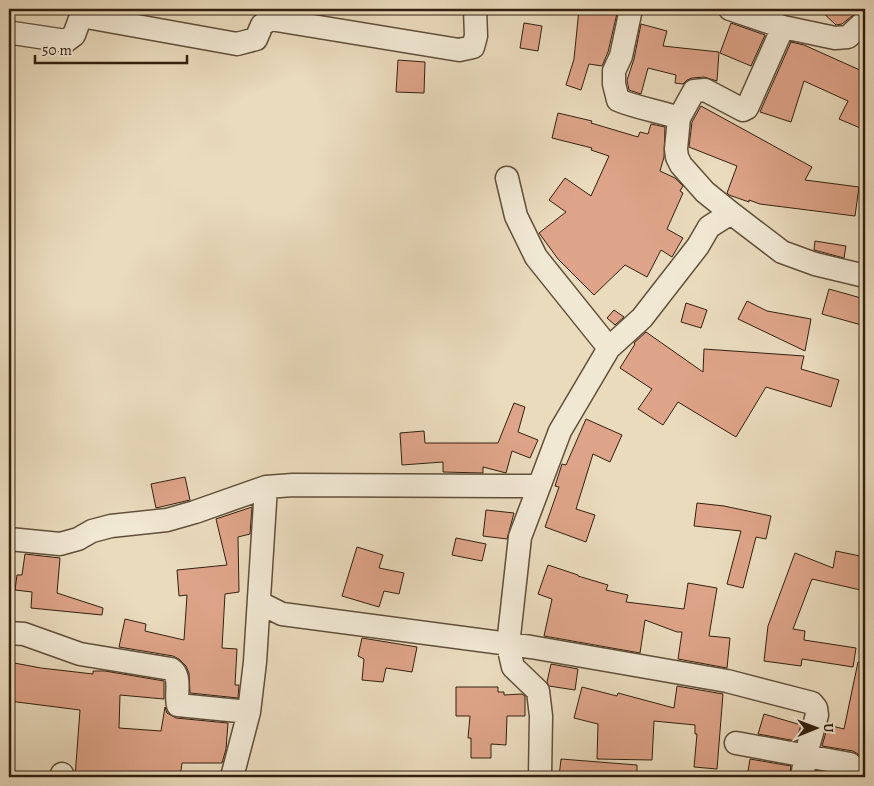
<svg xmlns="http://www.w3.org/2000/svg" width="874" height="786" font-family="Alegreya,serif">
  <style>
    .building { fill: #dea489; stroke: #33200f }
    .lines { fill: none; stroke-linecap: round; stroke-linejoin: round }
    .street-casing { stroke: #614f3a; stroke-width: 25 }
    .street { stroke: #f1e8d4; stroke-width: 22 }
  </style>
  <rect width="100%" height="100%" fill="#eadbbd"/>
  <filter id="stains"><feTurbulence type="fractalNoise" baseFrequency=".004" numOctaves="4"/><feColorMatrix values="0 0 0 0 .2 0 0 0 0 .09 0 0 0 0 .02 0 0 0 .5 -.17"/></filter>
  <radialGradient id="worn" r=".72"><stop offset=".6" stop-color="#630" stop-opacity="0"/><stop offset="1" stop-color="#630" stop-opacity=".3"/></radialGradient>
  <!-- building -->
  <path class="building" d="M579,9H618L608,52L602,66L589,64L581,90L566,85L574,59Z
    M819,9H861L842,24L836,25Z
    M524,23L542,26L538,51L520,48Z
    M731,23L765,35L751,66L720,53Z
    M641,24L667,31L663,46L719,52L717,81L704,77L692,78L687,80L683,84L675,83L676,75L648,68L641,94L629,90L627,80L634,59Z
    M791,42L804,45L862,71L865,63V130L839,119L848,101L804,81L791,122L760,112Z
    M398,60L425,62L424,93L396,92Z
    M701,106L812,167L805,180L859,187L855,216L760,204L749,200V202L729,195L727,193L737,166L689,147L692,122Z
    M558,113L592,121L591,123L638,137L640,132L648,134L651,124L665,127L664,157L660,171L675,178L683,186L680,191L683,193L667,229L683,238L672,257L661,250L647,277L625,265L594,295L558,259L539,233L566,212L549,200L565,178L591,196L609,156L591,150L592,148L552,138Z
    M815,241L846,246L844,258L814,250Z
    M829,289L861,298L860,302L865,303V326L822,314Z
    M747,301L767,311L811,319L805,351L738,319Z
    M686,303L707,310L701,328L681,322Z
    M614,310L624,317L615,325L607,318Z
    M646,332L703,372L704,349L804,356L801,369L839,380L831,407L766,387L736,437L678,402L663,425L638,409L652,389L620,368L635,344L634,343Z
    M514,403L525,407L518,432L538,440L530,458L512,451L506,473L483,467V473L443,472V462L402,465L400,433L424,431L425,443H498Z
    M586,419L622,435L610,462L593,454L576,509L595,515L586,542L545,527L559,487L555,486L562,464L566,465Z
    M185,477L190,500L156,508L151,484Z
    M697,503L724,506L771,516L766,539L756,537L743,588L727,584L741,531L694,526Z
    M252,507L250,534L238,537L239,592L225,594L222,648L237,649L235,685H239L238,698L190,693L189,673L186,666L179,659L173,656L119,647L125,619L146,624L145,631L184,640L187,595L179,596L177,570L227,565L216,519Z
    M486,510L514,513L507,539L483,536Z
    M456,538L486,544L482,561L452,555Z
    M357,547L383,555L379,568L404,573L399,594L384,591L379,607L342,596Z
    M836,551L865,557V591L812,579L793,629L805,631L804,640L856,648L853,667L802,659L801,666L764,661L768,626L795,553L833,568Z
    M25,554L60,558L57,593L103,608L102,615L31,608L32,592L15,590L17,575H22Z
    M548,565L578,575V576L608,585L606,590L628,595L626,602L684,609L688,583L717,588L709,636L730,638L727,668L678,659L682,632H677L645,620L640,653L544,636L552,599L538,594Z
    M362,638L417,647L412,672L386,668L383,682L362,680L364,659L358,656Z
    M9,662L41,668L93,674V671H105L164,681V699L120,695L119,728L161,731L165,707L167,713L176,718L228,723L226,749L222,763H182L180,777H75L80,710L9,701Z
    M858,662L865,663V763L858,754L853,751L822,746L828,725L844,729Z
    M551,664L578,669L575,690L549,686L547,682Z
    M677,686L723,694L717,769L694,767L697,734H695V725L654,721L652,760L597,759L598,724L574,718L582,687L617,696L618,693L674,708Z
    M456,687H498V692H504V695L522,694L525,696V716H507L506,745L491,744V758H471V738H468L470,716H456Z
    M764,714L801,725L796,741L758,734Z
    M561,759L637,765V777H559Z
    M750,759L791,766L789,777H747Z
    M816,771L841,776V777H815Z"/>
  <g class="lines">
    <!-- street casing -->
    <g class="street-casing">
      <path id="street" d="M82,9L81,16L237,44L256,39L262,25L270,19L459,50L473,47L476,36L475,9
        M631,9L621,56L614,71V84L618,100C637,108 659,111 679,118
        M730,9L783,27
        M9,34L13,33L66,41L74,35L81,16
        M507,178L516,216L536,257L609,348
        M731,213L782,252L815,264L865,276
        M9,539L60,544L78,539L92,531L111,526L167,520L195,512L266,487L293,485L538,486
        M260,603L282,614L531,647L727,681L812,703L816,708L817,715L806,754L802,777
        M9,633L24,634L80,654L171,669C182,676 175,694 178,705L249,712
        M736,743L850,764L855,774L854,777
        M61,777L62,774
        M232,777L249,712L255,662L266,487
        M540,777L541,716L538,691L513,667L508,645L520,537L560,431L609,348L642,318L698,246L709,227L731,213L705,192L681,165L677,157L676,149L679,118L694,91L705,90L743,110L747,108L783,27L835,38L848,37L865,21"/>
    </g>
    <!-- street -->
    <use href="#street" class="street"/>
  </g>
  <!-- margin -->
  <rect width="874" height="786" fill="none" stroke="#eadbbd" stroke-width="30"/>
  <rect x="10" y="10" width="854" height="766" fill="none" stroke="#33200f" stroke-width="2.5"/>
  <rect x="15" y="15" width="844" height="756" fill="none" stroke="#33200f"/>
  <!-- north arrow -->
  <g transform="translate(816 728) rotate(89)" stroke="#f1e8d4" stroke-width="4" paint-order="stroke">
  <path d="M0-4L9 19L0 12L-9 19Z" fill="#33200f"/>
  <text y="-8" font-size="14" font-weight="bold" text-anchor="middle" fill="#33200f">U</text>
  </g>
  <!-- scale -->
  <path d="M35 55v8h152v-8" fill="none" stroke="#33200f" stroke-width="2.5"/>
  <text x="42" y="55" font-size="15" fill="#33200f" stroke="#f1e8d4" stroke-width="4" paint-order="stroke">50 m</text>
  <rect width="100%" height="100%" filter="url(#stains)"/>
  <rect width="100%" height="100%" fill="url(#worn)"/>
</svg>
